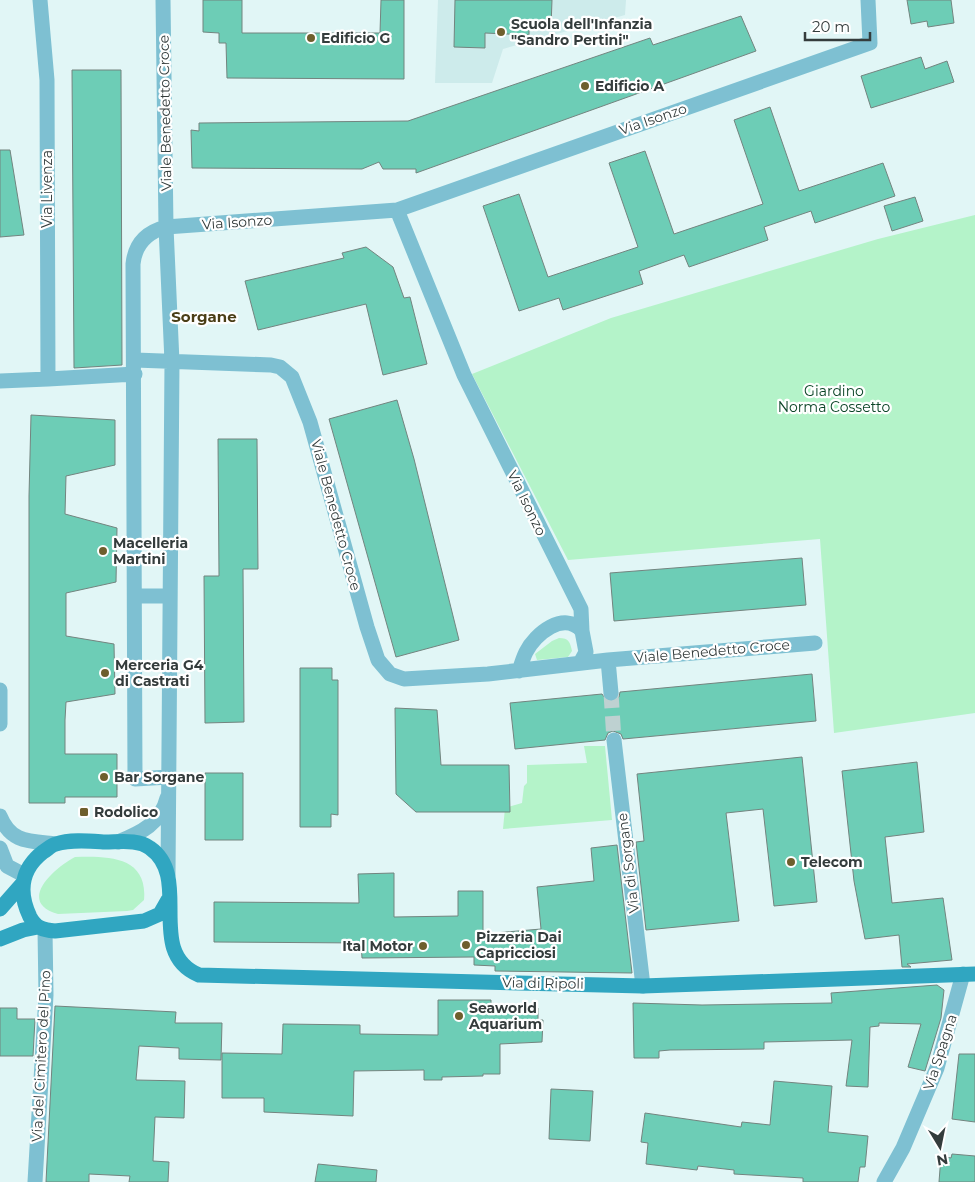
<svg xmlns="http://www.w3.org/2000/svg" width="975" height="1182" font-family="Montserrat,sans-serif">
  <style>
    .built { fill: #cdebeb }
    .green { fill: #b4f3c9 }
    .building { fill: #6dcdb6; stroke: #73847f }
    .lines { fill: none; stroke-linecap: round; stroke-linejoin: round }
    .street-tunnel { stroke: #bed1d1; stroke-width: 15; stroke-dasharray: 15 8; stroke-linecap: butt }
    .street { stroke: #7ec0d2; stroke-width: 15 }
    .secondary { stroke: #30a6c1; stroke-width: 15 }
    .poi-dot { fill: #6e5f2d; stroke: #fff; stroke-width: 2 }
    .labels { text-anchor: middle; stroke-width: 4.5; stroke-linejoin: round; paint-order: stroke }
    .poi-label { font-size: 14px; font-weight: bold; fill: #343c3c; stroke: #fff; text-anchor: start }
    .street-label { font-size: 14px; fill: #343c3c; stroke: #fff }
    .park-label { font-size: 14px; fill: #0a4426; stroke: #fff }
    .neighbourhood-label { font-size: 15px; font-weight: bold; fill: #4a3e16; stroke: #fff }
  </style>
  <rect width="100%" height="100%" fill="#e1f6f6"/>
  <!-- built -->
  <path class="built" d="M438,0H626L625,15L503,49L492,83H435Z"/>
  <!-- green -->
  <path class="green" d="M975,215V713L834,733L820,539L568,560L472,374L611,318L878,239Z
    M559,638C569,638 570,642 572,651L568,657L537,660L535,654L552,641Z
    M584,746H605L612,820L503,829L505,808L522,803L524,786L527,783V765L587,763Z
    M75,857C108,856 148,856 144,900L133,910L127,911L58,914C16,902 54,868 75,857Z"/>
  <!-- building -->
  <path class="building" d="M203,0H242V33H380L381,0H404V79L227,78L226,43H219V33L203,32Z
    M455,0H552L551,27L529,26V35L485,33V48L454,47Z
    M907,0H951L954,23L928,27L927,21L911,24Z
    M741,16L756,51L416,173V169H383L379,162L362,169L192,168L191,130L199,131V123L408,121L650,38L653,45Z
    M921,57L925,69L947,61L954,82L871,108L861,76Z
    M72,70H121L122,365L74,368Z
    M770,107L799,191L883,163L895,196L815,223L811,211L764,227L768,240L689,267L684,255L639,271L643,284L563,310L559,298L519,311L483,206L519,194L548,277L638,247L609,163L645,151L674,234L763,204L734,120Z
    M0,150H10L24,235L0,237Z
    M915,197L923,221L892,231L884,206Z
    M366,247L393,267L404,298L410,297L427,364L383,375L366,304L258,330L245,281L344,258L342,253Z
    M397,400L414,459L459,640L396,657L329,419Z
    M31,415L115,420V465L66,476L65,514L117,528L116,582L66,593V636L114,644L115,694L66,702L65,720V754H117V797H65V803H29V496Z
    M218,439H257L258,569H243L244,722L205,723L204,576H219Z
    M802,558L806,605L614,621L610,573Z
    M300,668H332V680H338V815L331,814V827H300Z
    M812,674L816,721L623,739L621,734L613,731L608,733L605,740L515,749L510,703L602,694L607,701L612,702L619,697L620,692Z
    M395,708L437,710L441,765H509L510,812H416L396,794Z
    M802,757L817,902L774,906L763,809L726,813L739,921L646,930L636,842L644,841L637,774Z
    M917,762L924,832L885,837L892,903L943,898L952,960L907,964L911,967H902L899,935L865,939L854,881L842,771Z
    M205,773H243V840H205Z
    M617,845L632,973L495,971V966L474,965V957L362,958L361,943L214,942V902L359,903L358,874L394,873V917L458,916V891H483V934L541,929L537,887L594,881L591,848Z
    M937,985L944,990L941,1018L925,1071L908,1067L921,1024L879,1023V1026L870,1027L868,1087L846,1086L852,1040L764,1042V1049L670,1050L659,1051V1058H634L633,1003L702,1005L832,1003L831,993Z
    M438,1000H491V1007L538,1008V1020H543L542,1042L500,1044V1074H483V1076L442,1077V1080H424V1070L354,1071L353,1116L264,1112V1098H222V1053L282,1054L283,1024L360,1025V1034L438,1035Z
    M55,1006L176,1012L175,1023H222L221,1060L179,1059V1048L139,1046L136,1080L185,1081L184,1118L155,1117L153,1161L169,1162L168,1182H129L130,1176L89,1174V1182H46Z
    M0,1008H17V1019H35L33,1056H0Z
    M959,1054H975V1122L952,1119Z
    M774,1081L832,1086L828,1132L868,1136L865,1167H860L858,1182H803V1178L734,1174V1170L698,1166L697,1170L646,1164L648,1143L641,1142L645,1113L741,1127L742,1122L770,1125Z
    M551,1089L593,1091L590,1141L549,1139Z
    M952,1154L975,1156V1182H939L941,1156L951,1158Z
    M318,1164L377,1170L376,1182H315Z"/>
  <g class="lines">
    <!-- street-tunnel -->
    <path class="street-tunnel" d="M611,693L614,740"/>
    <!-- street -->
    <path class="street" d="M163,0L166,227L172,362L168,875
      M397,210L464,375L581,609L582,631
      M135,360L271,365L280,367L292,377L310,422L367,627L378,660L390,674L404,679L488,674L608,660L815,643
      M48,379L135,374
      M0,381L48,379L47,80L40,0
      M135,596H169
      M608,660L611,693
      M519,671C521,665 523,658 526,652C535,634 564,610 582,631L586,652L580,663
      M0,690V724
      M614,740L643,986
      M169,777L135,779L133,264C135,244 147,232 166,227L397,210L870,43L868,0
      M0,816C11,843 29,841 56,844
      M118,842C141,833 161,823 167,798
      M0,848L7,866L24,875
      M35,1182L46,995L45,930
      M884,1182L903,1148L937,1068L963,974"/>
    <!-- secondary -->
    <path class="secondary" d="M168,900L160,914L144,921L55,931C43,930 36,928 30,917C18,892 21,869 43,852C47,850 51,845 56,844C70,839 90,841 105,842C120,842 138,839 150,848C193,878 144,952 199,975L643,986L975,974
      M0,909L23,883
      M0,939L23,930L38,927"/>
  </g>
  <!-- markers -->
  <g class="poi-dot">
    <circle cx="501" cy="32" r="5"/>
    <circle cx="311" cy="38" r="5"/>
    <circle cx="585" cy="86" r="5"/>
    <circle cx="103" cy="551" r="5"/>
    <circle cx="105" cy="673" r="5"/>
    <circle cx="104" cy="777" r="5"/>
    <rect x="79" y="807" width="10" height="10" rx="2.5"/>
    <circle cx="791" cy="862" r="5"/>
    <circle cx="466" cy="945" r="5"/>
    <circle cx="423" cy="946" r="5"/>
    <circle cx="459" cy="1016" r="5"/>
  </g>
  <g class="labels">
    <!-- poi labels -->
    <g class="poi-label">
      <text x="511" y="29">Scuola dell'Infanzia<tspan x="511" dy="16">"Sandro Pertini"</tspan></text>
      <text x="321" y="43">Edificio G</text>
      <text x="595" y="91">Edificio A</text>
      <text x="113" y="548">Macelleria<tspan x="113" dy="16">Martini</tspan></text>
      <text x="115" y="670">Merceria G4<tspan x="115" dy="16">di Castrati</tspan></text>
      <text x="114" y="782">Bar Sorgane</text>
      <text x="94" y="817">Rodolico</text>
      <text x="801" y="867">Telecom</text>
      <text x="476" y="942">Pizzeria Dai<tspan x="476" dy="16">Capricciosi</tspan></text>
      <text x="413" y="951" text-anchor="end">Ital Motor</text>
      <text x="469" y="1013">Seaworld<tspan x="469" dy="16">Aquarium</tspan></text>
    </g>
    <!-- street labels -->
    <g class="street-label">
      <text transform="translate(165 113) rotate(-91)" y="5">Viale Benedetto Croce</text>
      <text transform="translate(653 119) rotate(-19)" y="5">Via Isonzo</text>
      <text transform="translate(47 189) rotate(-90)" y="5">Via Livenza</text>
      <text transform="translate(237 222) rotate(-4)" y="5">Via Isonzo</text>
      <text transform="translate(527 503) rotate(64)" y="5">Via Isonzo</text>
      <text transform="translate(336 515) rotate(75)" y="5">Viale Benedetto Croce</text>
      <text transform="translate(712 651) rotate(-5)" y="5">Viale Benedetto Croce</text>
      <text transform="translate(628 863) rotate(-97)" y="5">Via di Sorgane</text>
      <text transform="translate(543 983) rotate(1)" y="5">Via di Ripoli</text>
      <text transform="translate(940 1052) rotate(-72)" y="5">Via Spagna</text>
      <text transform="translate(41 1056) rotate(-87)" y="5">Via del Cimitero del Pino</text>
    </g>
    <!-- park labels -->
    <g class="park-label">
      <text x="834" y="396">Giardino<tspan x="834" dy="16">Norma Cossetto</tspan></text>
    </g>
    <!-- neighbourhood labels -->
    <g class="neighbourhood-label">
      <text x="204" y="322">Sorgane</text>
    </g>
  </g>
  <!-- north arrow -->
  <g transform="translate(940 1147) rotate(170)" stroke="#ffffff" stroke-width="4" paint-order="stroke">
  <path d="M0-4L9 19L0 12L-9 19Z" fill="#343c3c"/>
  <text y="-8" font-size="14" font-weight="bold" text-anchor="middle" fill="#343c3c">N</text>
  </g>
  <!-- scale -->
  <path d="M805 32v8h65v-8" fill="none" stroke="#343c3c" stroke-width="2.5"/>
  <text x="812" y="32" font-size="15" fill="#343c3c" stroke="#ffffff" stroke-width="4" paint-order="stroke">20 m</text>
</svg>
